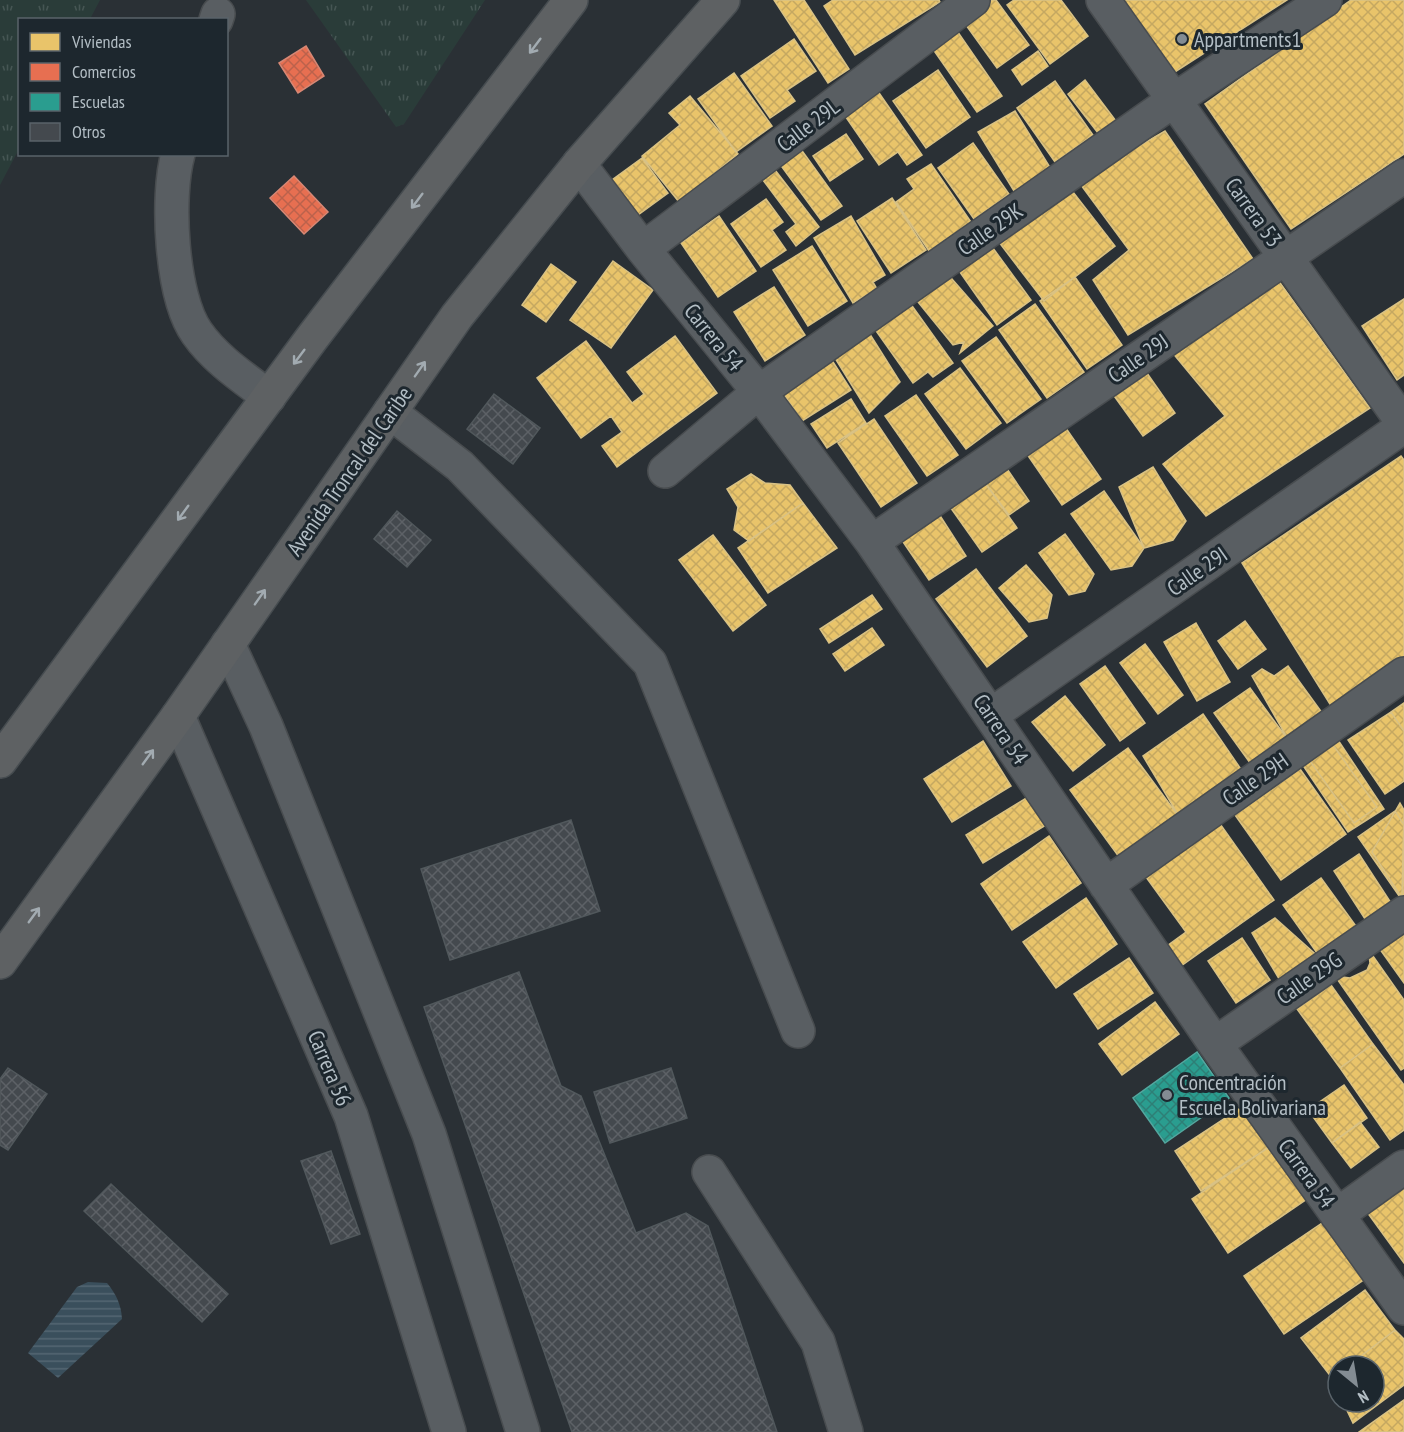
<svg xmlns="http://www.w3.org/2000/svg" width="1404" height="1432" font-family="'PT Sans Narrow',sans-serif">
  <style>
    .grass { fill: url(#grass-tufts) }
    .water { fill: url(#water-rules) }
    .homes { fill: url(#homes-cross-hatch); stroke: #d9c285; stroke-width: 1.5 }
    .shops { fill: url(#shops-cross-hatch); stroke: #d78774; stroke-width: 1.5 }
    .schools { fill: url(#schools-cross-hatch); stroke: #53a79f; stroke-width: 1.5 }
    .building { fill: url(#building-cross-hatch); stroke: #51585c; stroke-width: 1.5 }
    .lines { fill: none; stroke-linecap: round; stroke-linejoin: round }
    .minor-casing { stroke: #484c4f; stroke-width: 36 }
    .highway-casing { stroke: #464c50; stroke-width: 36 }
    .minor { stroke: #595e62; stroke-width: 33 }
    .highway { stroke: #5e6163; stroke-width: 33 }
    .oneway { stroke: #a2abb1 }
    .poi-dot { fill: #838c93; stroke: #1d272e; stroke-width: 2 }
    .labels { text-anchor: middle; stroke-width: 6; stroke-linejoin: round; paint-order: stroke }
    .poi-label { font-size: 22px; fill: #b3bec5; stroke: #1d272e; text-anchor: start }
    .street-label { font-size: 22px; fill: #b3bec5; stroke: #1d272e }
  </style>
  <defs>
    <pattern id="grass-tufts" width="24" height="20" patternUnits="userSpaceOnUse" patternTransform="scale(1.5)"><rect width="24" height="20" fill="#2a3c39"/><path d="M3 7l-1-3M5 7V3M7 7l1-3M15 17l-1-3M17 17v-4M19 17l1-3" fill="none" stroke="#465654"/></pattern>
    <pattern id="water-rules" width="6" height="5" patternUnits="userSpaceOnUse" patternTransform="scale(1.5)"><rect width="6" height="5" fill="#3a4f5c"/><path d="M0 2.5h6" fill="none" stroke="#546772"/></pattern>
    <pattern id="homes-cross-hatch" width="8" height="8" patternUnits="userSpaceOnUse" patternTransform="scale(1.5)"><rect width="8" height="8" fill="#e9c46a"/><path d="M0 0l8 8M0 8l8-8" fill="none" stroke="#c5a861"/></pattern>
    <pattern id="shops-cross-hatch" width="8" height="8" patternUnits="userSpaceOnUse" patternTransform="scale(1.5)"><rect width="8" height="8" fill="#e76f51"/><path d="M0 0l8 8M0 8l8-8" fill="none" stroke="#bb624c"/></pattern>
    <pattern id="schools-cross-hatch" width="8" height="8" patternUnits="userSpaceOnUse" patternTransform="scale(1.5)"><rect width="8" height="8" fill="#2a9d8f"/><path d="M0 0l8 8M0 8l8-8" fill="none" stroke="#2e7f76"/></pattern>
    <pattern id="building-cross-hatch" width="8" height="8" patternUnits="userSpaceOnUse" patternTransform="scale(1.5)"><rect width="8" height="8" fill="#44494e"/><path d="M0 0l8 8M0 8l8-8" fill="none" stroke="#5d6166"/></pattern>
  </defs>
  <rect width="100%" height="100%" fill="#2a3035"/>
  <!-- grass -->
  <path class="grass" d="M0,0H100L90,19L20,20L19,149L0,185Z
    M306,0H485L404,124L396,127Z"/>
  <!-- water -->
  <path class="water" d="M88,1282L107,1283C116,1294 121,1304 122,1319L58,1378L28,1353L77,1287Z"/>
  <!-- homes -->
  <path class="homes" d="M774,0H804L849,69L828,83Z
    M833,0H939L940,2L855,55L824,6Z
    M992,0H996L1029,45L997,68L963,21Z
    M1014,0H1061L1088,36L1050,64L1007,5Z
    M1114,0H1287L1164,79Z
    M1351,0H1404V154L1291,229L1205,104Z
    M955,28L1002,96L977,112L930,45Z
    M794,39L816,71L787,90L795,101L770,118L741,76Z
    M1038,51L1048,66L1022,85L1012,70Z
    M938,70L970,117L926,148L893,101Z
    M734,73L772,126L736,152L698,99Z
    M1085,80L1116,121L1098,133L1068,94Z
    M1055,81L1093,135L1055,162L1017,108Z
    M877,90L922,155L907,165L898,152L879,165L843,113Z
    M690,96L738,154L679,202L642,156L680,125L669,113Z
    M1015,111L1051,169L1014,191L978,132Z
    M1165,131L1253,259L1128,335L1093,280L1129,250L1078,181Z
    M846,134L863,159L830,181L813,156Z
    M973,143L1009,194L974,219L938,168Z
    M800,148L842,206L821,220L779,163Z
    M642,158L668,193L638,215L612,180Z
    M931,164L971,222L929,251L896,202L914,189L907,179Z
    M772,166L819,227L796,246L786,232L796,224L760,176Z
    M1066,183L1115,246L1044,301L995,237Z
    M892,198L926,250L891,273L857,221Z
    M766,199L783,222L772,230L786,250L761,267L731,224Z
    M719,216L756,271L718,297L681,243Z
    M851,216L885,275L873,282L877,289L853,303L814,238Z
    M990,244L1031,300L997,325L957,268Z
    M812,246L847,301L808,326L773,270Z
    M613,261L653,290L611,348L570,320Z
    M551,264L576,282L546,322L522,305Z
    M945,271L993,326L960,353L964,342L953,345L914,297Z
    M1075,277L1122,345L1087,369L1040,301Z
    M1278,280L1370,408L1206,516L1163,464L1225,416L1166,345Z
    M774,287L805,335L765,361L734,312Z
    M1404,299V375L1397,380L1362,326Z
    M910,303L953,363L933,377L928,372L913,383L874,328Z
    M1035,304L1084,372L1047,398L999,330Z
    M866,328L900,382L869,413L830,350Z
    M675,336L717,393L617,467L602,446L622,432L611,416L581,438L537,378L586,341L632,403L644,394L627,372Z
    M996,337L1041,399L1007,423L962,361Z
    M826,351L851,390L802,421L776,383Z
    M1142,366L1175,413L1143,436L1109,389Z
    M960,368L1001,423L966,449L925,394Z
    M916,395L958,455L927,476L885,416Z
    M851,399L866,423L827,448L811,424Z
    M874,419L917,483L881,507L838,443Z
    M1061,421L1101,479L1062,505L1022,447Z
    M1401,456L1404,460V661L1333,709L1242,563Z
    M1003,463L1029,501L1009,515L980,476Z
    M1153,467L1186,521L1173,540L1144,548L1119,487Z
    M751,474L765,483L790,485L803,503L749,541L734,530L738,507L727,489Z
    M980,476L1017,528L982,552L943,497Z
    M1104,491L1144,548L1132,566L1111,570L1071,514Z
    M803,503L837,548L768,593L738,548Z
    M937,511L966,556L929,580L899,536Z
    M1065,534L1094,574L1085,591L1069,595L1039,553Z
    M713,535L766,605L733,631L679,560Z
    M1026,565L1052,595L1047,618L1029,622L999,588Z
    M976,569L1027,636L987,667L936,599Z
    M872,595L882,609L829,643L820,629Z
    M1245,621L1266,649L1238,669L1218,641Z
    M1196,623L1230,682L1197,701L1164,642Z
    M872,628L884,645L845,671L833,654Z
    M1145,644L1183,695L1158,714L1120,663Z
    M1105,666L1145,723L1120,741L1080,684Z
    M1288,666L1328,721L1289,741L1252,676L1262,669L1274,676Z
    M1250,688L1289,741L1253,767L1214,713Z
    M1065,696L1105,745L1073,771L1032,722Z
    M1404,703V731L1391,712Z
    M1391,712L1404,731V781L1385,794L1348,740Z
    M1203,714L1247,778L1180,818L1143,756Z
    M1336,737L1384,809L1348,832L1300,761Z
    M983,741L1011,786L952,822L924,779Z
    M1333,745L1377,807L1354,823L1310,761Z
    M1128,748L1180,818L1122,861L1070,790Z
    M1300,769L1346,834L1281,880L1235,815Z
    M1028,797L1046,825L983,863L966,835Z
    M1400,803L1404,810L1402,898L1372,852Z
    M1395,811L1404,825V903L1358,837Z
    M1218,821L1274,900L1181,966L1167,946L1186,932L1143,873Z
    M1049,836L1081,883L1012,930L981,884Z
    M1359,854L1393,906L1367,922L1334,871Z
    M1321,878L1361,933L1322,960L1283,905Z
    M1086,898L1117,944L1056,988L1023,942Z
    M1275,918L1322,960L1285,989L1252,933Z
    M1404,920V983L1374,941Z
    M1242,938L1270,980L1236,1003L1208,961Z
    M1368,949L1404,1000V1068L1401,1070L1335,976L1350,978L1367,970L1370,963Z
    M1129,958L1153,993L1098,1029L1074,994Z
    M1331,985L1373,1044L1340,1068L1297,1009Z
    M1155,1002L1179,1034L1122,1075L1099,1044Z
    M1373,1044L1404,1085V1130L1390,1140L1340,1068Z
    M1344,1085L1367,1118L1332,1143L1308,1110Z
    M1245,1105L1271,1146L1201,1191L1175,1151Z
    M1360,1122L1379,1147L1351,1168L1332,1143Z
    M1271,1146L1307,1199L1228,1253L1192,1199Z
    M1404,1180V1263L1364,1208Z
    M1328,1219L1368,1277L1284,1334L1244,1276Z
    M1365,1290L1395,1330L1348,1366H1338V1374L1332,1378L1301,1338Z
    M1395,1330L1404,1339V1385L1353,1423L1343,1402H1374V1366H1348Z
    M1404,1400V1432H1359Z"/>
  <!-- shops -->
  <path class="shops" d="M306,46L324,76L298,93L279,63Z
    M294,176L328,212L304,234L270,198Z"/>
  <!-- schools -->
  <path class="schools" d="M1197,1052L1229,1098L1165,1143L1133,1098Z"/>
  <!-- building -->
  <path class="building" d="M494,394L540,428L513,464L467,429Z
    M397,511L431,540L407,567L374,539Z
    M571,820L600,911L450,960L421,869Z
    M519,972L561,1086L581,1096L636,1233L686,1213L708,1226L777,1432H572L424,1007Z
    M8,1068L47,1094L8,1150L0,1145V1079Z
    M671,1068L687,1118L610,1143L594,1092Z
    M331,1151L360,1234L331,1244L301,1161Z
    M111,1184L228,1294L202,1322L84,1211Z"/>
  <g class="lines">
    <!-- minor casing -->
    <g class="minor-casing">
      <path id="minor" d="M1103,0L1404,424
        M216,20L218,14
        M178,154C166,196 171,297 197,333C215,359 244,378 269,397
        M579,164L643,249L759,392L872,542L1215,1044L1404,1308
        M643,249L973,0
        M390,412L460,466L650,663L798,1031
        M665,471L759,392L1174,100L1325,0
        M872,542L1404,176
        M228,644L266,726L429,1134L523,1432
        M991,715L1404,426
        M178,716L351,1116L449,1432
        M1106,885L1404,674
        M1215,1044L1404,913
        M709,1172L818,1342L846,1432
        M1337,1215L1404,1167"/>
    </g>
    <!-- highway casing -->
    <g class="highway-casing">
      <path id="highway" d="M0,761L312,338L571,0
        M0,962L178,716L457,316L579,164L723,0"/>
    </g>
    <!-- minor -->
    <use href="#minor" class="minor"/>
    <!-- highway -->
    <use href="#highway" class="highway"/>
  </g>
  <!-- one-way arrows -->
  <defs><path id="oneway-shaft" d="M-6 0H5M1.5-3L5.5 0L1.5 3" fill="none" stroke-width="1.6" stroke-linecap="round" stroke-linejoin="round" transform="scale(1.5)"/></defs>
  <g class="oneway">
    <use href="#oneway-shaft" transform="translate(535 46) rotate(127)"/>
    <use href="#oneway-shaft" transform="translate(417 201) rotate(127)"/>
    <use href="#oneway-shaft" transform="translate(299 357) rotate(127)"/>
    <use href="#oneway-shaft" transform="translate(420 369) rotate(-55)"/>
    <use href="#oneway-shaft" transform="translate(183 513) rotate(126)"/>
    <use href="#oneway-shaft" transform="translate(260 597) rotate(-55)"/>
    <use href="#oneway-shaft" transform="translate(148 757) rotate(-54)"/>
    <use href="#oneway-shaft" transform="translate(34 915) rotate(-54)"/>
  </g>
  <!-- markers -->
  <g class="poi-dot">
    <circle cx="1182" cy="39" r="6"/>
    <circle cx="1167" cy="1095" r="6"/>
  </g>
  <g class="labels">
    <!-- poi labels -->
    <g class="poi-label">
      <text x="1194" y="47">Appartments1</text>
      <text x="1179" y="1090">Concentración<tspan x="1179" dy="25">Escuela Bolivariana</tspan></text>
    </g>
    <!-- street labels -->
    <g class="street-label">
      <text transform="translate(808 125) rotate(-37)" y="8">Calle 29L</text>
      <text transform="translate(1254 212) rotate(54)" y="8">Carrera 53</text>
      <text transform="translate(990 229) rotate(-35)" y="8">Calle 29K</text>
      <text transform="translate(714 337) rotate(51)" y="8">Carrera 54</text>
      <text transform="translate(1138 358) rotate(-35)" y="8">Calle 29J</text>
      <text transform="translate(349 471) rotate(-55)" y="8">Avenida Troncal del Caribe</text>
      <text transform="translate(1197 571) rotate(-35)" y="8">Calle 29I</text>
      <text transform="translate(1001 729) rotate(56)" y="8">Carrera 54</text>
      <text transform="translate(1255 779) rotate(-35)" y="8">Calle 29H</text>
      <text transform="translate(1309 978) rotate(-35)" y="8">Calle 29G</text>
      <text transform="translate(330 1068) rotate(67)" y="8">Carrera 56</text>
      <text transform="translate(1307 1173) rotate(54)" y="8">Carrera 54</text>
    </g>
  </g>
  <!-- legend -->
  <rect x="18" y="18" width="210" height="138" fill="#1d272e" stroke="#59636a" stroke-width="1.5"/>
  <rect x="30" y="33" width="30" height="18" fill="#e9c46a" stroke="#59636a" stroke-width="1.5"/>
  <text x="72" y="48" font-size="18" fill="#b3bec5">Viviendas</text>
  <rect x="30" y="63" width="30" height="18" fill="#e76f51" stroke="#59636a" stroke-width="1.5"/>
  <text x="72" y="78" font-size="18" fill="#b3bec5">Comercios</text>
  <rect x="30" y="93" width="30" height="18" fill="#2a9d8f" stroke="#59636a" stroke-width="1.5"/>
  <text x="72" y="108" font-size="18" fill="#b3bec5">Escuelas</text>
  <rect x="30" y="123" width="30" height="18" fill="#44494e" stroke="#59636a" stroke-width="1.5"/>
  <text x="72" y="138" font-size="18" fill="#b3bec5">Otros</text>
  <!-- north arrow -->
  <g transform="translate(1356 1384) rotate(150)"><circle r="28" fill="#1d272e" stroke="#59636a" stroke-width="1.5"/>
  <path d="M0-4.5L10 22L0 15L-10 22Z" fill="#838c93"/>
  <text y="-9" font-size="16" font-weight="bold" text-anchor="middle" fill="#b3bec5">N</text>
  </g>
</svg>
